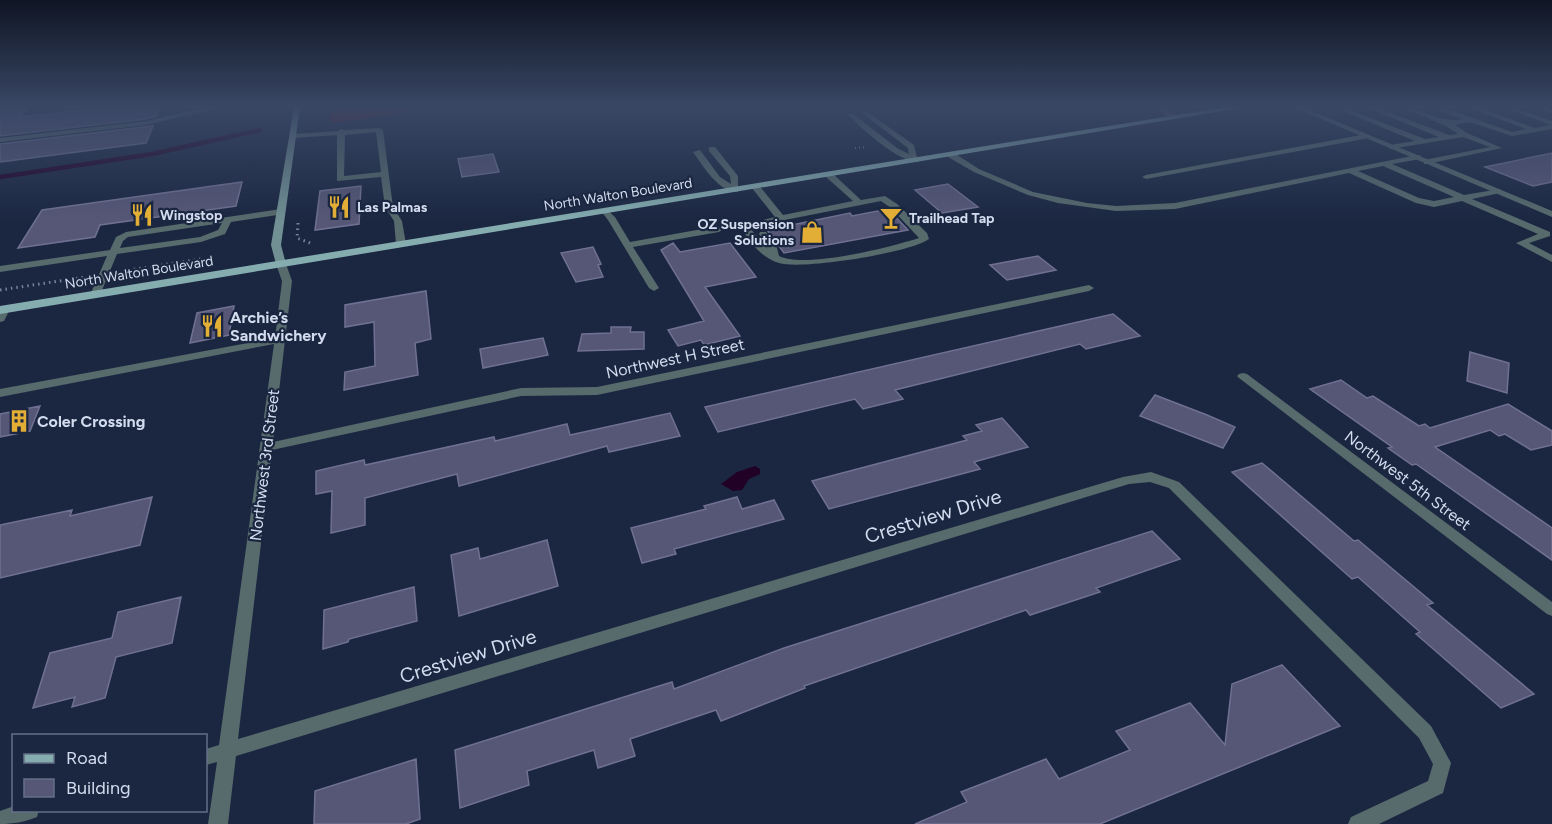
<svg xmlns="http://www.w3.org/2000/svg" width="1552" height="824" font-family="Figtree,sans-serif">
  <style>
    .green { fill: #691217 }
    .water { fill: #210125 }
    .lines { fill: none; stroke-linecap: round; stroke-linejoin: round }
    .stream { stroke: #210125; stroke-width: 4.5 }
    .building { fill: #565776; stroke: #707192; stroke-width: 1.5 }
    .path-far1 { stroke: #788399; stroke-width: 2; stroke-dasharray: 1 3; stroke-linecap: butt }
    .path { stroke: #788399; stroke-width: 3; stroke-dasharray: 1.5 4; stroke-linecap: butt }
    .lane { fill: #576a6c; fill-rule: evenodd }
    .street { fill: #576a6c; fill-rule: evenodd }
    .secondary { fill: #719093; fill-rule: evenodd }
    .primary { fill: #85adb0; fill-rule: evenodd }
    .labels { text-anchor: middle; stroke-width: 4.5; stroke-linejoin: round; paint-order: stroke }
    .far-street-label { font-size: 14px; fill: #d3dcee; stroke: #1b2741 }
    .far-poi-label { font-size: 14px; font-weight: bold; fill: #d3dcee; stroke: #1b2741; text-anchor: start }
    .poi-label { font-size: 16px; font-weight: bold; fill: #d3dcee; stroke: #1b2741; text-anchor: start }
    .street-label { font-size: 16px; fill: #d3dcee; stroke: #1b2741 }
    .near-street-label { font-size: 20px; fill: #d3dcee; stroke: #1b2741 }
  </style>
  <rect width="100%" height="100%" fill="#1b2741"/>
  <!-- green -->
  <path class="green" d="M330,107H409V112L331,123Z"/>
  <!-- water -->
  <path class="water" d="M755,466L760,469V474L749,479L742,490L733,491L721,484L737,472Z"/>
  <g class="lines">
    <!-- stream -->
    <path class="stream" d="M0,177L152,154L260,130"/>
  </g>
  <!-- building -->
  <path class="building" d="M0,107H27L20,117L108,107H160L157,116L146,119L0,136Z
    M153,126L146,143L0,162V144Z
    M1552,153V182L1533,186L1485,167Z
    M493,154L499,172L462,177L458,159Z
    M242,182L236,206L100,225L95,237L18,248L42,210Z
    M948,184L978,207L942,213L915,190Z
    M361,186L359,224L315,230L320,191Z
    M888,209L908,230L784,253L767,230L850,213L852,216Z
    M673,243L680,252L730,243L756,277L705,287L740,336L704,345L701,340L678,346L668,330L704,321L661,250Z
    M593,247L601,264L598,265L603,277L576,282L561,253Z
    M1038,256L1056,270L1007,280L990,265Z
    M426,291L431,339L415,343L418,375L344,390L345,372L375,366L374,322L345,327V305Z
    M234,306L229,335L190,343L197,313Z
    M1113,314L1140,336L1086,349L1080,344L895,390L903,399L863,409L855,399L718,432L705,407Z
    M611,327H631L630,332H644V349L578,351L582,334L611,333Z
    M543,338L548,355L483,368L480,349Z
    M1470,352L1509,363L1507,393L1467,381Z
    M1341,380L1367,398L1373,396L1419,426L1425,424L1430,428L1508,404L1552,431V445L1531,450L1505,434L1499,436L1490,430L1435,447L1552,528V560L1416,464L1412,465L1388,448L1392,447L1310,389Z
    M1155,395L1207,415L1235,427L1223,448L1140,416Z
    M40,406L30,431L0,437V414Z
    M670,413L680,436L609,452L607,446L459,486L457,474L365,498V525L331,533L332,491L316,494V471L364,460L365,465L494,437L495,441L567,424L570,435Z
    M1002,418L1028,447L974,462L980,469L829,509L812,481L967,440L963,436L982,431L976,425Z
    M1262,463L1354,541L1358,540L1433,603L1427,605L1534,694L1501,708L1416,634L1420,632L1358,577L1352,579L1232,472Z
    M152,497L140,545L0,578V525L72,510L70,516Z
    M737,497L742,509L774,500L784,519L674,549L676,554L642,563L631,528L706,509L704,506Z
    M1152,531L1180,559L1096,588L1100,592L1030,615L1026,610L804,686L805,688L721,721L716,710L630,739L635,756L598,768L594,750L527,771L529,785L460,808L455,750L672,682L674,689L784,648Z
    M547,540L558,586L459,616L451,555L478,548L480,559Z
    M414,587L417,621L349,639L348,642L323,649L324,610Z
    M181,597L172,643L116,657L105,698L72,707L75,697L33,708L50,653L112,638L118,612Z
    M1282,665L1340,726L1100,824H915L967,802L961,792L1046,759L1059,779L1130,750L1116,731L1190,703L1225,745L1232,684Z
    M416,759L420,819L406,824H314L315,791Z"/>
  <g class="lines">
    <!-- path-far1 -->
    <path class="path-far1" d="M855,148L866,147"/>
    <!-- path -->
    <path class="path" d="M298,223L297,238L310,243
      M123,271L201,259
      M0,290L86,277"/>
    <!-- lane -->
    <path class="lane" d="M1151,107H1160L1179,118L1174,119Z
      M1366,107H1375L1449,135L1458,134L1446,126L1401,107C1424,107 1438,124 1462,119L1432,107H1442L1512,132L1526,129L1467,107H1477L1535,128L1551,125L1503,107H1513L1552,121V129L1512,136L1470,122L1455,125L1467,133L1502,148L1427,164H1424V160L1490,147L1463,137L1390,149V145L1415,141L1343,111V109H1347L1425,139L1439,137Z
      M1538,107L1552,109V113L1539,108Z
      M862,111H866L914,145L918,162C898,162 861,128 847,114L852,113L897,148L909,154L908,148L862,113Z
      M379,128L383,130L393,207L402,221L406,244L401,247L396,244L394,221L385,207L381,177L337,181V135L293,138L289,136L293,134L338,131L341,129L344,130ZM376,132L381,172L344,176L345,135Z
      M1366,134L1370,136L1369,138L1146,179L1142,177L1146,175Z
      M709,147H715L738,176V192C718,192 704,167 693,152L700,150L720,177L731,184L730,176L709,151Z
      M948,153H954L979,169L1033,192L1087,203L1116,206L1175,203L1417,155H1420V159L1392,164L1464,195L1500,189V193L1472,199L1550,232V236L1529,243L1552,255V262L1516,243L1538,234L1462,201L1434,207L1416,203L1349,173L1175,209L1116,211L1058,203L1028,195L974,172L948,157ZM1383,166L1454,197L1434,201L1419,198L1358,171Z
      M825,172H831L861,200L885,196L897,204L927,233L929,239C910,253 802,270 779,263C761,258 749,241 740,226L775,217L752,188V184H758L783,215L853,201L825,176ZM881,201L891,208L919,238C891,247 805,269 779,256L777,248L766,232H760L759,234L768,249L749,227Z
      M605,208L615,217L630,242L719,226L723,229L719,232L633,247L659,288L654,291L649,288L608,220L601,211Z
      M281,209L285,212L284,214L231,222L225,234L201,242L117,254L100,295L95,298L90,295L107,256L0,272V266L110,250L116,237L126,232ZM222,223L218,230L200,237L120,248L123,241L128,237Z"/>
    <!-- street -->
    <path class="street" d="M208,107H221L146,125L0,142V138L146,121Z
      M1293,107H1302L1552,211V217Z
      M281,261L286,264L292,281L273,442L521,388L597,387L1089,285L1094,288L1089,291L597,395L521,396L272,450L238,739L1123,477L1151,472L1179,482L1431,726L1451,763L1443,793L1379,824H1348L1351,817L1428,781L1433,764L1419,738L1169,488L1150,482L1129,484L236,756L228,824H208L217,762L206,765V749L219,745L274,344L0,397V389L275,338L282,281L276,264Z
      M5,306L10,309L4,321L0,322V309Z
      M1243,373L1247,374L1552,602V616L1547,614L1239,378L1237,376L1239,374Z
      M14,806V810H39L37,817C24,822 14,824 0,824V811Z"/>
    <!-- secondary -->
    <path class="secondary" d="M294,107H300L281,245L286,264L281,267L276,264L271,245Z"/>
    <!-- primary -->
    <path class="primary" d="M1226,107H1246L0,314V306Z"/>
  </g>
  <!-- sky -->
  <linearGradient id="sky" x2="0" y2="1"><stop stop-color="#0f1524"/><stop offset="0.48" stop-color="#394765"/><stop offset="1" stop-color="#394765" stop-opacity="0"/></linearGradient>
  <rect width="1552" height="222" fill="url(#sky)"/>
  <!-- icons -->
  <defs>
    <g id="restaurant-bare" transform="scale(1.8)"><path d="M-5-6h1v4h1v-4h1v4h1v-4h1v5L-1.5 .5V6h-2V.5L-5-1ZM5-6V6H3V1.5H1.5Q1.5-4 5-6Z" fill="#e3ae35" stroke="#1b2741" stroke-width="2.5" paint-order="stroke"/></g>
    <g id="bar-bare" transform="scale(1.8)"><path d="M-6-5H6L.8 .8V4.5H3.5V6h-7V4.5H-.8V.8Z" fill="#e3ae35" stroke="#1b2741" stroke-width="2.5" paint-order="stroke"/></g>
    <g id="shop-bare" transform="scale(1.8)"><path d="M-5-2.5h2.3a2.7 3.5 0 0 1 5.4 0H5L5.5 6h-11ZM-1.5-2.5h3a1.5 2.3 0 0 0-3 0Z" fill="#e3ae35" stroke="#1b2741" stroke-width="2.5" paint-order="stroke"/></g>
    <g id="building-bare" transform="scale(1.8)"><path d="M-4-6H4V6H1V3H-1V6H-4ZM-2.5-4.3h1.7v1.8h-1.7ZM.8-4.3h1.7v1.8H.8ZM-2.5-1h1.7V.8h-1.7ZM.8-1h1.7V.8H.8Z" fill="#e3ae35" stroke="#1b2741" stroke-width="2.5" paint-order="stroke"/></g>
  </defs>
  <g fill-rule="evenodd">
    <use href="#restaurant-bare" x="339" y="207"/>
    <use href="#restaurant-bare" x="142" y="215"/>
    <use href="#bar-bare" x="891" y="218"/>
    <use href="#shop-bare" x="812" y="232"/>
    <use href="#restaurant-bare" x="212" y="326"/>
    <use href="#building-bare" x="19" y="421"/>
  </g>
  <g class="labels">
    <!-- far-street labels -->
    <g class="far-street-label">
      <text transform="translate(618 194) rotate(-9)" y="5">North Walton Boulevard</text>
      <text transform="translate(139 272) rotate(-9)" y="5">North Walton Boulevard</text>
    </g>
    <!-- far-poi labels -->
    <g class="far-poi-label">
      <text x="357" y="212">Las Palmas</text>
      <text x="160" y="220">Wingstop</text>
      <text x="909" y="223">Trailhead Tap</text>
      <text x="794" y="229" text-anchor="end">OZ Suspension<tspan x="794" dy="16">Solutions</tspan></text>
    </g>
    <!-- poi labels -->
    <g class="poi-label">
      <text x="230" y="323">Archie’s<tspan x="230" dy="18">Sandwichery</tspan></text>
      <text x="37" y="427">Coler Crossing</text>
    </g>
    <!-- street labels -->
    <g class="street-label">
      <text transform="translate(675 358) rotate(-12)" y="6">Northwest H Street</text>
      <text transform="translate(264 465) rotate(-83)" y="6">Northwest 3rd Street</text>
      <text transform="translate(1408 480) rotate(37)" y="6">Northwest 5th Street</text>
    </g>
    <!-- near-street labels -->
    <g class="near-street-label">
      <text transform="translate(933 516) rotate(-17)" y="7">Crestview Drive</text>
      <text transform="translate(468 656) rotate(-17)" y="7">Crestview Drive</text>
    </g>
  </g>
  <!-- legend -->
  <rect x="12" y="734" width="195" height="78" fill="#1b2741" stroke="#656f86" stroke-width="1.5"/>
  <rect x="24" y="754" width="30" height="9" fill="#85adb0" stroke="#656f86" stroke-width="1.5"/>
  <text x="66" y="764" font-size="18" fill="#d3dcee">Road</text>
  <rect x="24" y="779" width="30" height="18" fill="#565776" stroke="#656f86" stroke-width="1.5"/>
  <text x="66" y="794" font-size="18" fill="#d3dcee">Building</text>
</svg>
